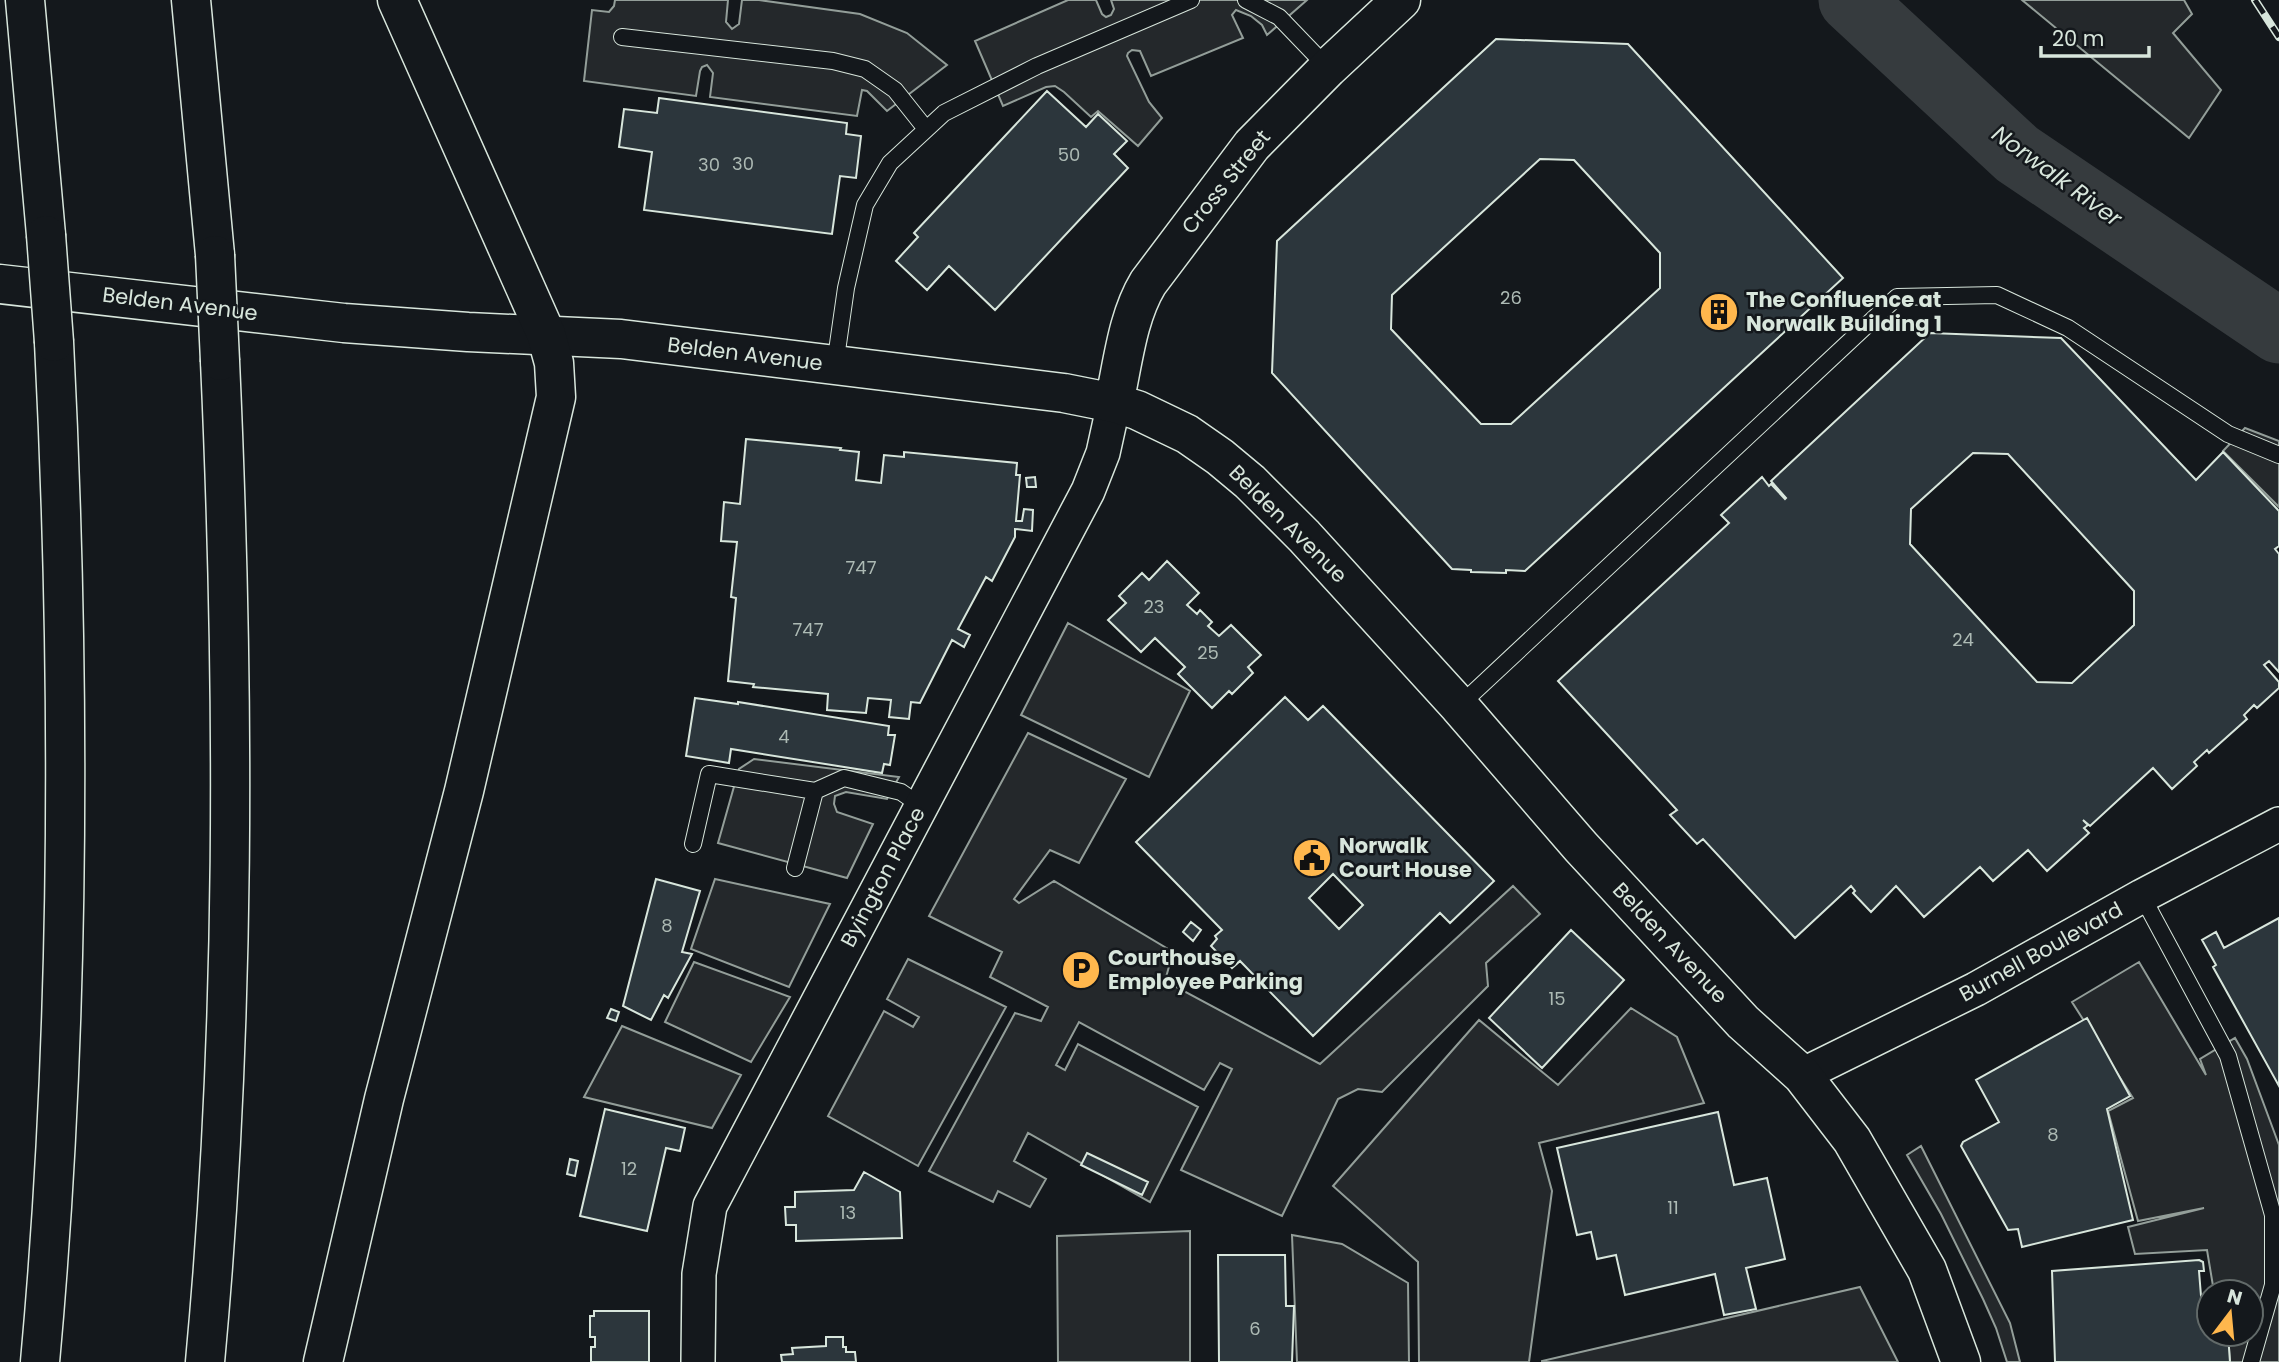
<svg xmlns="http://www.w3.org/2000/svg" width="2279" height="1362" font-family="Poppins,sans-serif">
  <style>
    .parking { fill: #24282b; stroke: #939e99; stroke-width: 2 }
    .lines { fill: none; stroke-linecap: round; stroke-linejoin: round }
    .river { stroke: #363b3e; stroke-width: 65 }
    .building { fill: #2c363c; stroke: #d8e6dc; stroke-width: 2; fill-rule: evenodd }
    .lane-casing { stroke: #d8e6dc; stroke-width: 18 }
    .street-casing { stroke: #d8e6dc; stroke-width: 36 }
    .primary-casing { stroke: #d8e6dc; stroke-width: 41 }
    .highway-casing { stroke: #d8e6dc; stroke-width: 41 }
    .lane { stroke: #14181c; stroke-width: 16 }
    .street { stroke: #14181c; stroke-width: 33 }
    .primary { stroke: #14181c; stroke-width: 38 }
    .highway { stroke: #14181c; stroke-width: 38 }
    .rail-casing { stroke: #d8e6dc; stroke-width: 8 }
    .rail { stroke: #14181c; stroke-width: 5; stroke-dasharray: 16; stroke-linecap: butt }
    .highway-bridge-casing { stroke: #d8e6dc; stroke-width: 41; stroke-linecap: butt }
    .highway-bridge { stroke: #14181c; stroke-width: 38 }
    .labels { text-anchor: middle; stroke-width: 5; stroke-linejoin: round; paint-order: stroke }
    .number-label { font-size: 18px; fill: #adbab4 }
    .street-label { font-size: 21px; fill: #d8e6dc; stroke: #14181c }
    .poi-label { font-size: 21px; font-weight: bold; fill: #d8e6dc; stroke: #14181c; text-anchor: start }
    .water-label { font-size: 23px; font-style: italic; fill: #d8e6dc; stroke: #14181c }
  </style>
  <rect width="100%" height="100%" fill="#14181c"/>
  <!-- parking -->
  <path class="parking" d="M615,0H728L726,22L732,29L739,24L742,0H759L860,14L907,33L947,65L887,111L867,91L862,90L857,116L710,97L713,73L707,65L702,67L700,71L696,96L584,81L592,10L609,12L614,6Z
    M1068,0H1096L1102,14L1106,17L1111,15L1114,9L1111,0H1307L1267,35L1262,25L1251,16L1236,10L1232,15L1243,38L1151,76L1140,51L1132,50L1128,53L1127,56L1149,102L1162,118L1138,146L1098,111L1091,117L1064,92L1055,86L1046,87L1003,106L975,41Z
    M2022,0H2184L2192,14L2173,33L2221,90L2189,138Z
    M2245,428L2279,441V507L2223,451Z
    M1068,623L1190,691L1149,777L1021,715Z
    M1028,733L1126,779L1079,863L1050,850L1014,899L1019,903L1054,881L1173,952L1165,981L1320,1064L1513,886L1540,914L1486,963L1488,986L1382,1092L1358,1089L1338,1099L1282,1216L1181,1170L1232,1069L1220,1063L1204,1090L1079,1022L1056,1065L1065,1070L1078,1044L1198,1107L1150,1202L1028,1133L1014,1161L1046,1179L1030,1207L998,1191L993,1202L929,1171L1015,1013L1041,1021L1048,1007L990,977L1002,952L929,916Z
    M754,759L899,777L887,799L846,792L835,796L834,804L837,812L873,824L847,878L718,843L739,769Z
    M715,879L830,904L789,987L691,949Z
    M908,959L1006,1007L918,1166L828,1116L884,1011L913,1027L919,1017L887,999Z
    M694,962L790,997L751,1062L665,1022Z
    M2139,962L2206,1075L2200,1059L2235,1038L2247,1059L2279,1145V1362H2230L2228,1334H2251V1292H2214L2207,1250L2135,1254L2128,1227L2204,1208L2138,1221L2108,1111L2133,1098L2072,1002Z
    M1631,1008L1677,1037L1704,1103L1539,1143L1552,1191L1529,1362H1419L1418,1262L1333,1186L1479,1020L1558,1085Z
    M622,1026L741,1075L712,1128L584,1097Z
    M1921,1146L2010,1323L2020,1362H2007L1996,1328L1983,1299L1941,1214L1907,1155Z
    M1190,1231V1362H1058L1057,1236Z
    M1292,1235L1342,1244L1408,1283L1409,1362H1297Z
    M1860,1287L1898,1362H1542V1361Z"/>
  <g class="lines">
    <!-- river -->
    <path class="river" d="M1851,0L2017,154L2279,331"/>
  </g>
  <!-- building -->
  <path class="building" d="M1496,39L1628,44L1843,278L1525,571L1506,570V573L1471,572V570L1452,569L1272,373L1277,241ZM1540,159L1574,160L1660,253V288L1511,424H1481L1391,329L1392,295Z
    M1047,91L1086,127L1098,114L1127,141L1114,154L1128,168L995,310L949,266L927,290L896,261L918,237L914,233Z
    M659,98L847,123L846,134L861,136L856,178L840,176L832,234L644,210L652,152L619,147L624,109L657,113Z
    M1930,333L2061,338L2196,480L2223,452L2279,511V546L2275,549L2279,554V672L2269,661L2264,665L2279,682V688L2257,708L2254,705L2244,715L2247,719L2209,753L2207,750L2194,762L2197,766L2172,789L2153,768L2090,826L2083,820L2088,825L2084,828L2089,833L2047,871L2028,850L1993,881L1980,867L1924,917L1896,886L1871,912L1853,893L1855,891L1851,886L1795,938L1703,839L1697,844L1670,815L1677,810L1558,681L1729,523L1721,515L1762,477L1769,486L1771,484L1785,499L1786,498L1771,481ZM1973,453L2008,454L2134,591V625L2072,683L2037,682L1910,544L1911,509Z
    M746,439L841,448L840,450L859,452L856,480L881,483L884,455L904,457V452L1017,463L1016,475H1020L1016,521H1022L1024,509L1033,510L1032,531L1015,529V537L992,581L986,577L958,629L970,635L964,647L952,640L920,703L911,702L909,719L889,717L891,700L868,698L866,713L827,710L828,694L753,687L754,684L728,681L736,598L731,597L737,542L721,541L724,502L740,504Z
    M1035,477L1036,487H1027L1026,478Z
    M1167,561L1199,593L1187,605L1197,614L1200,610L1212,622L1208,626L1219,636L1231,625L1261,655L1248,667L1253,673L1232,694L1229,691L1212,708L1178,674L1185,667L1155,638L1141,652L1108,620L1126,603L1119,596L1142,573L1149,580Z
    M1285,697L1308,720L1323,706L1494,881L1450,923L1440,913L1313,1036L1240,961L1232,968L1211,946L1217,939L1215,936L1222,930L1136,842ZM1333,874L1363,905L1339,929L1309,898Z
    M695,698L738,704V702L889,726L888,735H895L890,765L884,764L882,773L731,749L729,763L686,756Z
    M656,879L700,891L682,952L692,954L668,998L664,995L651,1020L623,1006Z
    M2279,918V1086L2213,967L2216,965L2202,940L2216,932L2224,948Z
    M1191,922L1201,930L1193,941L1183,932Z
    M1571,930L1624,980L1542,1068L1489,1018Z
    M611,1009L619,1012L616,1021L607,1018Z
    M2087,1018L2130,1096L2107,1109L2133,1220L2022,1247L2018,1229L2008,1230L1961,1146L1963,1142L1999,1122L1976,1080Z
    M605,1109L685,1128L680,1151L666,1148L647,1231L580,1216Z
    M1718,1112L1734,1185L1767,1178L1785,1259L1746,1268L1756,1309L1724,1315L1715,1274L1625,1295L1616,1255L1597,1259L1591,1232L1577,1235L1557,1148Z
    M1087,1153L1148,1182L1142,1195L1081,1165Z
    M570,1159L578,1161L575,1176L567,1174Z
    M864,1172L900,1192L902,1238L796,1241V1225H786L785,1207H795V1192L854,1190Z
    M1218,1255H1285L1286,1306H1294L1292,1362H1219Z
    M2199,1260L2203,1262L2204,1271H2199L2201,1296L2209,1295V1334H2228L2230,1362H2055L2052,1271Z
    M594,1311H649V1362H591V1347H595V1337H590V1316H594Z
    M826,1337H843V1347H846V1352H855L856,1362H782L781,1355L793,1354L792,1348L826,1346Z"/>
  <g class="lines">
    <!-- lane casing -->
    <g class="lane-casing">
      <path id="lane" d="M1246,0L1279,17L1328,68
        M622,37L833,61L865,69L895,90L926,129
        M835,365L846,288L865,205L890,163L944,113L1037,66L1191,0
        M1459,706L1897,297L1997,295L2068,328L2228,434L2279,455
        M693,844L709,774L815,791L844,778L901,792L921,806
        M795,868L815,791
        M2142,896L2228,1056L2273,1215V1285L2251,1362"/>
    </g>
    <!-- street casing -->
    <g class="street-casing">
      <path id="street" d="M1802,1075L1976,989L2142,896L2279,824
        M698,1362L699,1274L710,1206L1088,491L1103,453L1114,403"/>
    </g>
    <!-- primary casing -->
    <g class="primary-casing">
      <path id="primary" d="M0,284L344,323L468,332L621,339L1064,393L1114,403L1137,410L1187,434L1220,457L1250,482L1304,536L1459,706L1581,847L1743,1022L1802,1075L1852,1140L1927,1270L1961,1362
        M1114,403C1123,363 1127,318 1148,283L1252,145L1328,68L1401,0"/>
    </g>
    <!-- highway casing -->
    <g class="highway-casing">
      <path id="highway" d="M25,0L46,235
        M191,0L215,255
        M40,1362C71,1023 71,682 54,342
        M205,1362C236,1029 235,695 220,361
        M323,1362L384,1099L464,791L556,397L554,363L546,334L397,0"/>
    </g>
    <!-- lane -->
    <use href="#lane" class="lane"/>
    <!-- street -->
    <use href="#street" class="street"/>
    <!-- primary -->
    <use href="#primary" class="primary"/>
    <!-- highway -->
    <use href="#highway" class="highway"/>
    <!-- rail casing -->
    <g class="rail-casing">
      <path id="rail" d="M2255,0L2279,37"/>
    </g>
    <!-- rail -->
    <use href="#rail" class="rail"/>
    <!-- highway-bridge casing -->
    <g class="highway-bridge-casing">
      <path id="highway-bridge" d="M46,235L54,342
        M215,255L220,361"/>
    </g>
    <!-- highway-bridge -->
    <use href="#highway-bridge" class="highway-bridge"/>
  </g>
  <!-- icons -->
  <defs>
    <g id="building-disc" transform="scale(2.0125)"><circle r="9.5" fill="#ffb74d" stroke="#14181c"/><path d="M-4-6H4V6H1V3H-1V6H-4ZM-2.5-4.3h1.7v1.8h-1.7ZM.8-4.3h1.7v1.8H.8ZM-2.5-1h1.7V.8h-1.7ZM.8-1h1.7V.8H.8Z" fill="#111"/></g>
    <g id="civic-disc" transform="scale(2.0125)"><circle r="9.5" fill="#ffb74d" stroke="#14181c"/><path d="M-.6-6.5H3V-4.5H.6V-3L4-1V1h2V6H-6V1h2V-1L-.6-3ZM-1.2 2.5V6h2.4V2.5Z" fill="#111"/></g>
    <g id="parking-disc" transform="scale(2.0125)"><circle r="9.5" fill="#ffb74d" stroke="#14181c"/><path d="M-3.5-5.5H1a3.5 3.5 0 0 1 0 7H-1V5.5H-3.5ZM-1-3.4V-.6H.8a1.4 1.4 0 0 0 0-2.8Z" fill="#111"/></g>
  </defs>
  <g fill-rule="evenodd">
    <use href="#building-disc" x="1719" y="312"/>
    <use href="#civic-disc" x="1312" y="858"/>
    <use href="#parking-disc" x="1081" y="970"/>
  </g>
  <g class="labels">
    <!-- number labels -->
    <g class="number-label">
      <text x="1069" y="161">50</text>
      <text x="743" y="170">30</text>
      <text x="709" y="171">30</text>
      <text x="1511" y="304">26</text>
      <text x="861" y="574">747</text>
      <text x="1154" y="613">23</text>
      <text x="808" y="636">747</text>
      <text x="1963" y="646">24</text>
      <text x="1208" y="659">25</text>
      <text x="784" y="743">4</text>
      <text x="667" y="932">8</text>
      <text x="1557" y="1005">15</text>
      <text x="2053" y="1141">8</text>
      <text x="629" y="1175">12</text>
      <text x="1673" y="1214">11</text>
      <text x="848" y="1219">13</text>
      <text x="1255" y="1335">6</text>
    </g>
    <!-- street labels -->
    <g class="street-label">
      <text transform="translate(1226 182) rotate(-51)" y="7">Cross Street</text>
      <text transform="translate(180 304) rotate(7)" y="7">Belden Avenue</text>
      <text transform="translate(745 354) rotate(7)" y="7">Belden Avenue</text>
      <text transform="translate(1288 524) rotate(45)" y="7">Belden Avenue</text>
      <text transform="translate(883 877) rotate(-62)" y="7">Byington Place</text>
      <text transform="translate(1670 943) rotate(47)" y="7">Belden Avenue</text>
      <text transform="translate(2041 952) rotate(-29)" y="7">Burnell Boulevard</text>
    </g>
    <!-- poi labels -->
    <g class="poi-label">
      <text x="1746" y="307">The Confluence at<tspan x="1746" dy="24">Norwalk Building 1</tspan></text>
      <text x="1339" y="853">Norwalk<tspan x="1339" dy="24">Court House</tspan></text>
      <text x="1108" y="965">Courthouse<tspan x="1108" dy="24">Employee Parking</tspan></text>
    </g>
    <!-- water labels -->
    <g class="water-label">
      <text transform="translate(2057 176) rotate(36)" y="8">Norwalk River</text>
    </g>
  </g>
  <!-- north arrow -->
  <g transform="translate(2230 1313) rotate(16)"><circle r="33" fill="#14181c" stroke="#626a69" stroke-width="2"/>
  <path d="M0-5L12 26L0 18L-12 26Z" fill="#ffb74d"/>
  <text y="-10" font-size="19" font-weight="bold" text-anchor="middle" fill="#d8e6dc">N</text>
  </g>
  <!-- scale -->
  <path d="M2041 46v10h108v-10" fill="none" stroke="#d8e6dc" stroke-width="3.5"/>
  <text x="2052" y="46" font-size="21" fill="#d8e6dc" stroke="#14181c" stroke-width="5" paint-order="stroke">20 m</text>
</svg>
